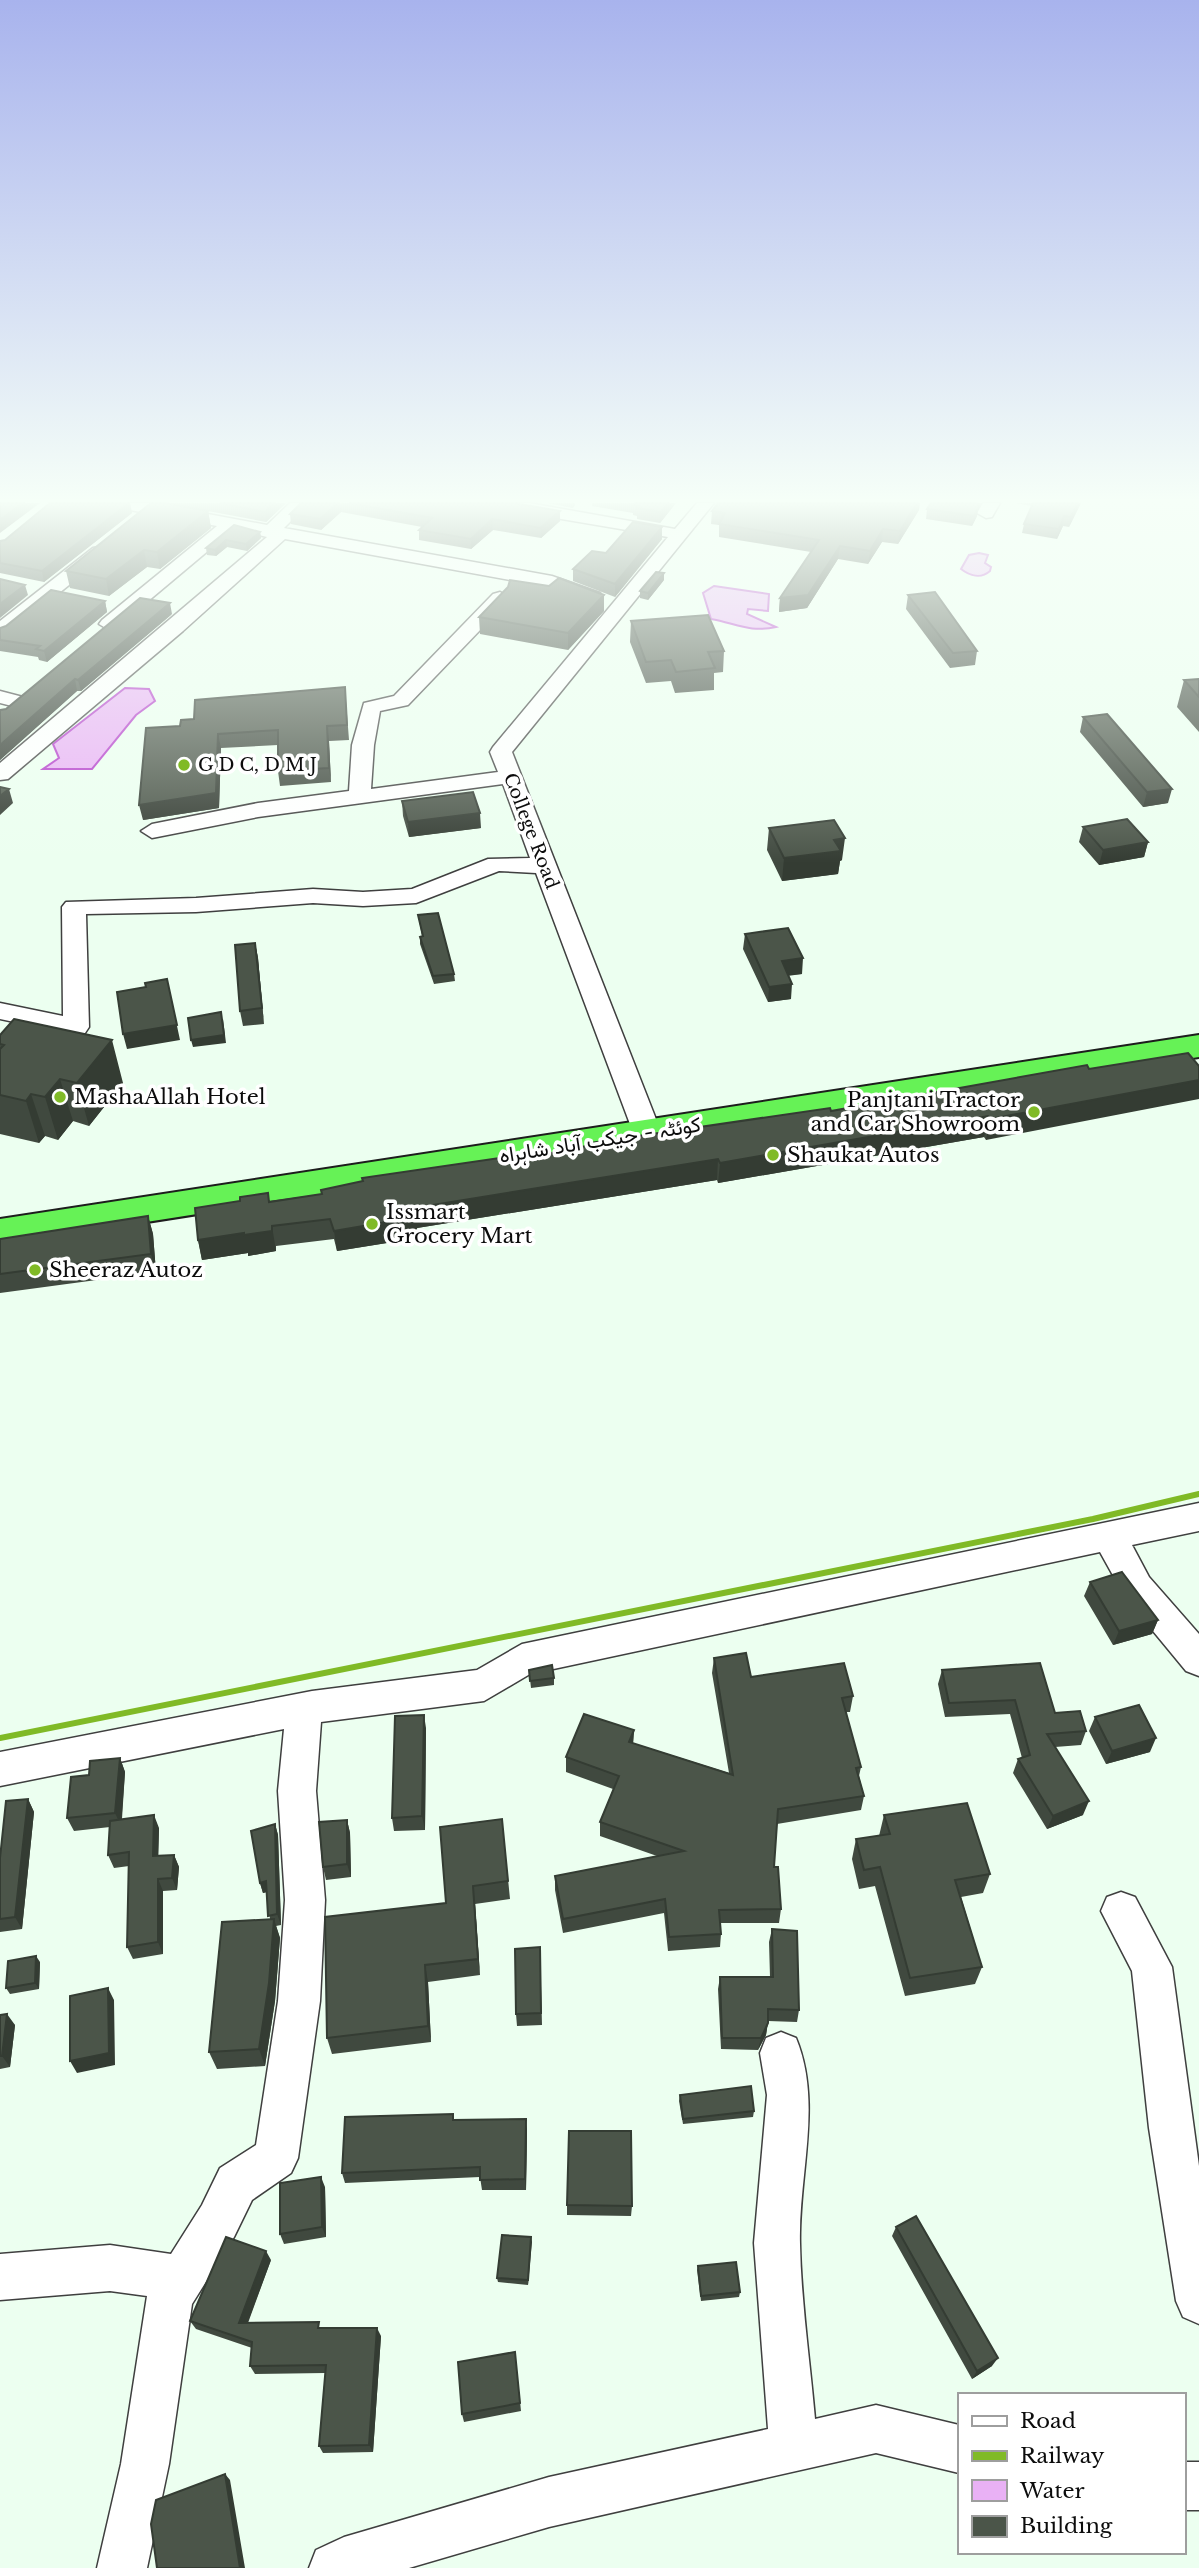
<svg xmlns="http://www.w3.org/2000/svg" width="1199" height="2568" font-family="'Libre Baskerville',Vazirmatn,serif">
  <style>
    .water { fill: #e9b1f5; stroke: #b439cb; stroke-width: 2 }
    .lines { fill: none; stroke-linecap: round; stroke-linejoin: round }
    .street-casing { stroke: #3f3f3f; stroke-width: 3 }
    .highway-casing { stroke: #1d1d1d; stroke-width: 4 }
    .street { fill: #fff; fill-rule: evenodd }
    .highway { fill: #66f256; fill-rule: evenodd }
    .rail { stroke: #80ba26; stroke-width: 6 }
    .wall { fill: #40493f }
    .shaded-wall { fill: #343c33 }
    .building { fill: #4b5549; stroke: #343c33; stroke-width: 2 }
    .poi-dot { fill: #80ba26; stroke: #fff; stroke-width: 2.5 }
    .labels { text-anchor: middle; stroke-width: 7; stroke-linejoin: round; paint-order: stroke }
    .far-poi-label { font-size: 18px; fill: #0c0c0c; stroke: #fff; text-anchor: start }
    .far-street-label { font-size: 18px; fill: #0c0c0c; stroke: #fff }
    .poi-label { font-size: 21px; fill: #0c0c0c; stroke: #fff; text-anchor: start }
    .street-label { font-size: 21px; fill: #0c0c0c; stroke: #fff }
  </style>
  <rect width="100%" height="100%" fill="#ecfff0"/>
  <!-- water -->
  <path class="water" d="M979,553L988,555L985,563L991,567L990,571C981,579 970,576 961,569L969,555Z
    M714,586L769,594L768,611L748,609L747,614L776,627C750,633 735,623 711,619L703,593Z
    M125,688L149,689L155,701L136,715L92,769H43L59,758L53,744Z"/>
  <g class="lines">
    <!-- street casing -->
    <g class="street-casing">
      <path id="street" d="M111,503H149L267,525L290,503H309L284,528L552,576L600,593L602,597L593,603L548,587L285,539L183,631L8,779L0,780V763L267,537L234,529L116,628L109,630L99,624L102,620L217,526L119,508Z
        M488,503H529L675,529L697,503H714L512,752L661,1132L657,1138L647,1141L637,1138L633,1132L536,873L499,871L416,903L363,906L313,903L196,912L86,914L89,1027L85,1033L76,1035L0,1019V1003L63,1016L62,907L66,902L196,898L313,889L363,892L412,889L488,859L530,858L503,784L258,817L152,838L141,831L152,824L258,803L349,791L352,745L364,703L394,696L493,594L500,592L509,598L507,602L408,705L380,711L374,745L371,789L498,772L490,752L493,747L668,537L496,508Z
        M983,503H1000L992,517L986,518L977,513Z
        M99,547L105,548L108,552L105,556L7,635L0,637V621L93,548Z
        M0,691L23,697L26,701L16,707L0,703Z
        M1199,1503V1531L1132,1545L1149,1577L1199,1634V1676L1186,1671L1125,1597L1100,1552L530,1674L484,1701L321,1722L316,1791L325,1900L320,2001L298,2158L291,2173L252,2200L234,2237L192,2304L169,2464L147,2568H97L121,2464L147,2296L110,2291L0,2300V2254L110,2245L171,2254L202,2205L220,2168L256,2145L278,2001L285,1900L278,1791L284,1729L0,1786V1752L312,1691L477,1670L522,1644Z
        M1121,1892L1135,1897L1172,1967L1199,2166V2324L1183,2317L1176,2301L1149,2128L1132,1971L1101,1911L1107,1897Z
        M781,2032L796,2038C823,2103 798,2176 800,2244C801,2302 810,2361 815,2419L876,2405L959,2425V2473L876,2453L549,2527L409,2568H309L316,2550L344,2537L549,2477L768,2429L754,2243L767,2095L760,2053L766,2038Z
        M1183,2462H1199V2510H1183Z"/>
    </g>
    <!-- highway casing -->
    <g class="highway-casing">
      <path id="highway" d="M1199,1035V1057L0,1245V1219Z"/>
    </g>
    <!-- street -->
    <use href="#street" class="street"/>
    <!-- highway -->
    <use href="#highway" class="highway"/>
    <!-- rail -->
    <path class="rail" d="M0,1738L1093,1519L1199,1494"/>
  </g>
  <!-- wall -->
  <path class="wall" d="M130,503L132,513L44,582L0,573V541L5,540Z
    M165,503H286L266,522L208,511L211,528L160,569L147,567L109,596L70,588L66,571Z
    M301,503H514L560,511V521L541,538L493,530L471,549L419,540V530L422,527L341,512L321,530L291,524L290,514Z
    M547,503H575V505L573,508Z
    M592,503H676L660,523L637,519V516L633,515V513L592,506Z
    M931,503H982L978,507L977,516L972,526L926,519L927,509Z
    M1016,503H1081L1069,527L1063,526L1057,539L1022,533L1024,524L1032,506Z
    M919,510L898,544L882,542L868,564L838,559L807,608L779,612L780,598L811,552L719,537V525L711,524L712,511Z
    M234,525L260,532L261,538L247,551L227,547L216,556L207,555L206,548Z
    M662,527V539L615,597L573,581V569Z
    M664,580L648,600L640,598V591Z
    M908,595L977,651L975,665L950,668L906,609Z
    M105,601L107,612L47,662L39,660L38,657L0,651V628Z
    M604,611L568,650L480,634L479,617Z
    M172,614L81,691H77L0,760V710L6,709Z
    M631,621L724,651L723,672L714,673V690L675,693L671,681L646,683L630,642Z
    M1199,679V732L1177,707L1184,680Z
    M346,701L349,740L329,741L331,782L280,786L278,771V745L221,748L219,808L143,820L180,726Z
    M1083,717L1168,803L1143,807L1080,732Z
    M402,801L481,828L409,837L403,816Z
    M1083,827L1148,842L1144,857L1099,865L1079,842Z
    M769,828L842,860L840,861L838,874L782,881L767,850Z
    M418,915L454,974L455,981L434,984L420,944V937L422,936Z
    M745,934L802,974L788,975L791,999L768,1002L743,949Z
    M255,943L258,958L264,1024L243,1026L240,1011Z
    M0,1035L123,1083L89,1126L73,1121L58,1140L45,1136L39,1143L0,1134Z
    M1087,1065L986,1140L984,1137L718,1183L717,1180L417,1228L418,1238L337,1251L334,1239L276,1246V1251L248,1256V1253L202,1260L198,1240L240,1201H269L322,1194L521,1159L831,1111Z
    M148,1216L153,1234L156,1272L0,1293V1239Z
    M1090,1582L1158,1620L1152,1634L1113,1645L1084,1596Z
    M714,1658L751,1677L853,1696L850,1712H846L861,1767L859,1776L864,1796L861,1810L777,1824L774,1867L781,1909L779,1923H720L721,1934L720,1947L668,1951L664,1913L563,1933L555,1890V1876L657,1856L600,1836V1822L613,1789L566,1772V1757L634,1730L633,1743L729,1773L712,1673Z
    M529,1670L554,1678V1685L531,1688Z
    M942,1670L1055,1713L1086,1731L1081,1745L1055,1747L1083,1815L1047,1829L1013,1773L1018,1759L1022,1758L1010,1714L945,1717L938,1684Z
    M1095,1717L1150,1752L1106,1764L1089,1731Z
    M426,1728L425,1830L394,1831L392,1818Z
    M120,1758L125,1772L122,1819L159,1828L158,1856L174,1855L179,1867L177,1890L163,1891V1954L133,1959L127,1947L129,1866L114,1868L108,1855L110,1827L74,1831L67,1818L89,1775Z
    M28,1799L34,1812L22,1929L0,1932V1858Z
    M884,1815L990,1874L983,1893L961,1897L982,1967L975,1984L905,1996L875,1886L859,1889L852,1859L856,1839L879,1836Z
    M502,1819L510,1899L475,1904L480,1975L428,1982L431,2042L332,2054L327,2038L446,1903Z
    M347,1820L350,1833L351,1877L326,1880L323,1867Z
    M275,1824L278,1835L281,1925L276,1926L280,1938L275,2001L265,2066L217,2069L209,2052L270,1919L267,1892L263,1893L260,1883Z
    M772,1929L799,2010L797,2022L768,2021L766,2035L758,2050L721,2049L718,1989L720,1977H770L769,1942Z
    M540,1947L542,2025L517,2026L516,2014Z
    M40,1962L39,1989L10,1994L6,1988Z
    M0,2015L15,2025L10,2067L0,2069Z
    M680,2095L754,2111L753,2117L683,2124L679,2101Z
    M455,2120L527,2129L526,2190H482L480,2177L345,2183L342,2173Z
    M325,2187L326,2237L284,2244L280,2234Z
    M567,2205L632,2206L631,2216L567,2215Z
    M896,2227L992,2366L972,2379L892,2236Z
    M531,2237L528,2285L498,2282L497,2278Z
    M271,2260L248,2323L322,2328L381,2336L373,2452L323,2453L319,2446L325,2373L255,2374L250,2366L252,2348L196,2329L190,2321Z
    M698,2266L740,2292L739,2297L701,2301L697,2270Z
    M516,2361L521,2411L464,2422L462,2414Z"/>
  <!-- shaded-wall -->
  <path class="shaded-wall" d="M23,503H40L0,533V520Z
    M130,503L132,513L44,582L42,571Z
    M274,503H286L266,522L265,512Z
    M338,503H340L341,512L321,530L320,519Z
    M668,503H676L660,523L661,512Z
    M917,503H920L919,510L898,544L900,531Z
    M976,503H982L978,507L977,516L972,526Z
    M1078,503H1081L1069,527L1071,517Z
    M208,511L211,528L160,569L157,552Z
    M560,511V521L541,538L540,528Z
    M1064,516L1063,526L1057,539L1059,529Z
    M492,519L493,530L471,549V539Z
    M662,527V539L615,597V584Z
    M883,529L882,542L868,564L870,551Z
    M260,532L261,538L247,551L246,544Z
    M226,540L227,547L216,556L215,550Z
    M840,546L838,559L807,608L779,612L780,598Z
    M144,550L147,567L109,596L106,579Z
    M664,573V580L648,600V593Z
    M25,585L28,595L0,618V604Z
    M604,595V611L568,650V633Z
    M105,601L107,612L47,662L44,651Z
    M170,603L172,614L81,691L78,680Z
    M75,679L77,691L0,760V745Z
    M327,726L329,741L331,782L329,768Z
    M218,734L221,748L219,808L143,820L139,805Z
    M9,789L13,803L0,815V796Z
    M1172,789L1168,803L1143,807L1147,792Z
    M480,813L481,828L409,837L408,822Z
    M845,838L842,860L840,861L838,874L782,881L784,858L834,840Z
    M1148,842L1144,857L1099,865L1103,850Z
    M255,943L258,958L264,1024L262,1008Z
    M803,958L802,974L780,977L782,961Z
    M167,979L180,1040L127,1049L123,1034Z
    M792,984L791,999L768,1002L769,987Z
    M223,1019L226,1043L193,1047L191,1040Z
    M112,1040L123,1083L89,1126L77,1083Z
    M60,1079L73,1121L58,1140L45,1097Z
    M1199,1080V1099L986,1140L990,1119Z
    M31,1094L45,1136L39,1143L26,1101Z
    M988,1116L984,1137L718,1183L720,1163Z
    M718,1159L717,1180L417,1228L418,1238L337,1251L334,1231L414,1208Z
    M148,1216L153,1234L156,1272L151,1254Z
    M272,1226L276,1251L248,1256V1253L202,1260L198,1240Z
    M1158,1620L1152,1634L1113,1645L1119,1631Z
    M424,1715L426,1728L425,1830L422,1816Z
    M634,1730L633,1745L629,1742Z
    M1156,1738L1150,1752L1106,1764L1112,1751Z
    M120,1758L125,1772L121,1826L115,1813Z
    M28,1799L34,1812L22,1929L15,1917Z
    M1089,1801L1083,1815L1047,1829L1053,1816Z
    M154,1815L159,1828L158,1869L153,1856Z
    M347,1820L350,1833L351,1877L347,1864Z
    M275,1824L278,1835L281,1925L277,1914Z
    M174,1855L179,1867L177,1890L172,1878Z
    M158,1879L163,1891V1954L158,1942Z
    M266,1881L270,1891L263,1893L260,1883Z
    M473,1886L475,1904L480,1975L478,1959Z
    M274,1919L280,1938L275,2001L265,2066L259,2049Z
    M36,1956L40,1962L39,1989L35,1983Z
    M425,1965L428,1982L431,2042L428,2026Z
    M108,1988L114,2000L115,2065L77,2073L70,2061Z
    M7,2014L15,2025L10,2067L2,2056Z
    M768,2023L766,2035L758,2050L761,2038Z
    M526,2119L527,2129L526,2190L525,2179Z
    M321,2177L325,2187L326,2237L322,2227Z
    M531,2237L532,2242L528,2285V2280Z
    M266,2251L271,2260L244,2332L239,2323Z
    M377,2328L381,2336L373,2452L369,2445Z
    M998,2358L992,2366L972,2379L977,2371Z
    M225,2474L230,2480L245,2568H240Z"/>
  <!-- building -->
  <path class="building" d="M0,503H23L0,520Z
    M50,503H129L42,571L0,563V541L5,540Z
    M151,503H165L208,511L157,552L144,550L106,579L66,571Z
    M220,503H274L265,512Z
    M301,503H338L320,519L290,514Z
    M349,503H514L560,511L540,528L492,519L471,539L419,530L432,518Z
    M635,503H668L661,512L637,508L639,506L633,505Z
    M718,503H917L900,531L883,529L870,551L840,546L808,595L780,598L819,540L719,524L725,513L712,511Z
    M931,503H977L979,506L974,516L927,509Z
    M1033,503H1078L1071,517L1064,516L1059,529L1024,524Z
    M633,522L662,527L615,584L573,569L592,551L606,553Z
    M234,525L260,532L246,544L226,540L215,550L206,548Z
    M656,572L664,573L648,593L640,591Z
    M559,578L604,595L568,633L479,617L508,587L510,580L549,586Z
    M0,579L25,585L0,604Z
    M51,590L105,601L44,651L36,649L40,646L0,640V628L6,626Z
    M935,592L977,651L953,653L908,595Z
    M140,598L170,603L78,680L75,679L0,745V710L6,709Z
    M708,615L724,651L708,652L715,668L676,672L671,660L646,662L631,621Z
    M1199,679V697L1184,680Z
    M345,687L347,725L327,726L329,768L278,771V730L218,734L216,793L139,805L146,728L180,726L181,720L194,719L195,700Z
    M1107,714L1172,789L1147,792L1083,717Z
    M0,787L9,789L0,796Z
    M473,792L480,813L408,822L402,801Z
    M1127,819L1148,842L1103,850L1083,827Z
    M834,820L845,838L834,840L841,851L784,858L769,828Z
    M438,913L454,974L433,976L420,937L423,936L418,915Z
    M788,928L803,958L782,961L792,984L769,987L745,934Z
    M255,943L262,1008L240,1011L235,945Z
    M167,979L177,1025L123,1034L117,992L146,987L145,983Z
    M221,1012L224,1035L191,1040L188,1018Z
    M14,1019L112,1040L77,1083L60,1079L45,1097L31,1094L26,1101L0,1095V1049L4,1045L0,1044V1035Z
    M1188,1053L1199,1066V1080L990,1119L988,1116L720,1163L718,1159L414,1208L416,1217L334,1231L330,1219L272,1226V1231L244,1235V1233L198,1240L195,1208L240,1201V1197L268,1193L269,1202L322,1194L321,1190L363,1181L362,1178L520,1155L521,1159L591,1145L590,1143L830,1108L831,1111L1087,1065L1089,1069Z
    M148,1216L151,1254L0,1274V1239Z
    M1122,1572L1158,1620L1119,1631L1090,1582Z
    M746,1653L751,1677L844,1663L853,1696L842,1698L861,1767L856,1768L864,1796L778,1809L774,1867H778L781,1909L719,1910L721,1934L669,1937L665,1899L563,1919L555,1876L684,1851L600,1822L619,1776L566,1757L584,1714L634,1730L629,1742L733,1775L714,1658Z
    M1040,1663L1055,1713L1080,1711L1086,1731L1047,1734L1089,1801L1053,1816L1018,1759L1030,1755L1015,1700L949,1703L942,1670Z
    M552,1665L554,1678L530,1681L529,1670Z
    M1139,1705L1156,1738L1112,1751L1095,1717Z
    M424,1715L422,1816L392,1818L395,1716Z
    M120,1758L115,1813L67,1818L71,1777L89,1775L90,1761Z
    M28,1799L15,1917L0,1919V1858L6,1801Z
    M967,1803L990,1874L955,1880L982,1967L910,1978L880,1867L864,1870L856,1839L890,1834L884,1815Z
    M154,1815L153,1856L174,1855L172,1878L158,1879V1942L127,1947L129,1852L108,1855L110,1821Z
    M502,1819L508,1881L473,1886L478,1959L425,1965L428,2026L327,2038L325,1917L446,1903L440,1827Z
    M347,1820V1864L323,1867L319,1822Z
    M275,1824L277,1914L268,1916L266,1881L260,1883L251,1831Z
    M274,1919L269,1983L259,2049L209,2052L222,1922Z
    M772,1929L797,1931L799,2010L768,2009V2023L761,2038H722L720,1977H773Z
    M540,1947L541,2013L516,2014L515,1949Z
    M36,1956L35,1983L6,1988L8,1961Z
    M108,1988L109,2053L70,2061V1996Z
    M7,2014L2,2056H0V2015Z
    M751,2086L754,2111L683,2119L680,2095Z
    M453,2114V2120L526,2119L525,2179L480,2180V2167L342,2173L345,2117Z
    M569,2131H631L632,2206L567,2205Z
    M321,2177L322,2227L280,2234V2183Z
    M916,2216L998,2358L977,2371L896,2227Z
    M502,2235L531,2237L528,2280L497,2278Z
    M226,2237L266,2251L239,2323L319,2322L318,2328H377L369,2445L319,2446L326,2365L250,2366L252,2342L190,2321Z
    M736,2262L740,2292L701,2296L698,2266Z
    M515,2352L520,2403L462,2414L458,2362Z
    M225,2474L240,2568H157L151,2524L156,2500Z"/>
  <!-- sky -->
  <linearGradient id="sky" x2="0" y2="1"><stop stop-color="#a8b3ed"/><stop offset="0.58" stop-color="#f6fff8"/><stop offset="1" stop-color="#f6fff8" stop-opacity="0"/></linearGradient>
  <rect width="1199" height="863" fill="url(#sky)"/>
  <!-- markers -->
  <g class="poi-dot">
    <circle cx="184" cy="765" r="7"/>
    <circle cx="60" cy="1097" r="7"/>
    <circle cx="1034" cy="1112" r="7"/>
    <circle cx="773" cy="1155" r="7"/>
    <circle cx="372" cy="1224" r="7"/>
    <circle cx="35" cy="1270" r="7"/>
  </g>
  <g class="labels">
    <!-- far-poi labels -->
    <g class="far-poi-label">
      <text x="198" y="771">G D C, D M J</text>
    </g>
    <!-- far-street labels -->
    <g class="far-street-label">
      <text transform="translate(531 831) rotate(69)" y="6">College Road</text>
    </g>
    <!-- poi labels -->
    <g class="poi-label">
      <text x="74" y="1104">MashaAllah Hotel</text>
      <text x="1020" y="1107" text-anchor="end">Panjtani Tractor<tspan x="1020" dy="24">and Car Showroom</tspan></text>
      <text x="787" y="1162">Shaukat Autos</text>
      <text x="386" y="1219">Issmart<tspan x="386" dy="24">Grocery Mart</tspan></text>
      <text x="49" y="1277">Sheeraz Autoz</text>
    </g>
    <!-- street labels -->
    <g class="street-label">
      <text transform="translate(600 1140) rotate(-9)" y="7">کوئٹہ - جیکب آباد شاہراہ</text>
    </g>
  </g>
  <!-- legend -->
  <rect x="958" y="2393" width="228" height="161" fill="#ffffff" stroke="#9e9e9e" stroke-width="2"/>
  <rect x="972" y="2416" width="35" height="10" fill="#ffffff" stroke="#9e9e9e" stroke-width="2"/>
  <text x="1020" y="2428" font-size="21" fill="#0c0c0c">Road</text>
  <rect x="972" y="2451" width="35" height="10" fill="#80ba26" stroke="#9e9e9e" stroke-width="2"/>
  <text x="1020" y="2463" font-size="21" fill="#0c0c0c">Railway</text>
  <rect x="972" y="2480" width="35" height="21" fill="#e9b1f5" stroke="#9e9e9e" stroke-width="2"/>
  <text x="1020" y="2498" font-size="21" fill="#0c0c0c">Water</text>
  <rect x="972" y="2516" width="35" height="21" fill="#4b5549" stroke="#9e9e9e" stroke-width="2"/>
  <text x="1020" y="2533" font-size="21" fill="#0c0c0c">Building</text>
</svg>
